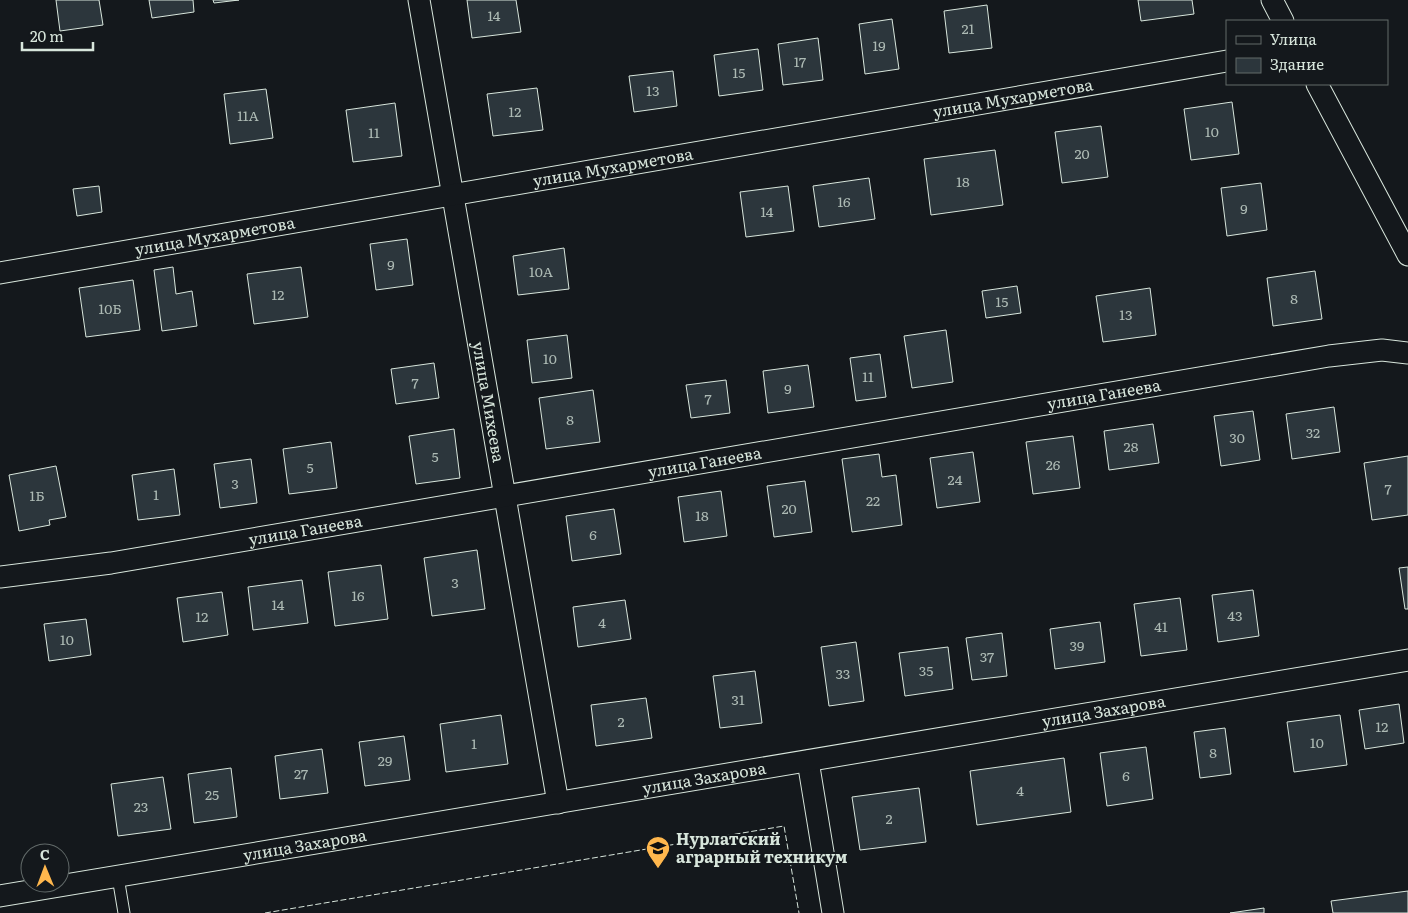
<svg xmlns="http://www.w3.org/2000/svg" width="1408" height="913" font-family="Literata,serif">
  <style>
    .building { fill: #2c363c; stroke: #d8e6dc }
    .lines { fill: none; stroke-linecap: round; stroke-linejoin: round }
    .service-casing { stroke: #d8e6dc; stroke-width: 13 }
    .minor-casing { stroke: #d8e6dc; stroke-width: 23 }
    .service { stroke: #14181c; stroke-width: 11 }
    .minor { stroke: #14181c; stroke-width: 21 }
    .fence { stroke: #d8e6dc; stroke-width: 1; stroke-dasharray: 6 2.5; stroke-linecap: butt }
    .labels { text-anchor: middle; stroke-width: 4; stroke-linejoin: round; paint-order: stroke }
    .number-label { font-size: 14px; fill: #adbab4 }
    .street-label { font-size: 16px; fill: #d8e6dc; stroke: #14181c }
    .poi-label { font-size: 16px; font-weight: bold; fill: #d8e6dc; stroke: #14181c; text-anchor: start }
  </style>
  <rect width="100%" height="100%" fill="#14181c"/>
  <!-- building -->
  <path class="building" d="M56,0H99L103,25L60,31Z
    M149,0H193L194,12L152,18Z
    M213,0H239L214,3Z
    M467,0H516L521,32L472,38Z
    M1138,0H1192L1194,14L1141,21Z
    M987,5L992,48L949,53L944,11Z
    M892,19L899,69L865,74L859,24Z
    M818,38L823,80L783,85L778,44Z
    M758,49L763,90L719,96L714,55Z
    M673,71L677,106L634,112L629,76Z
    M537,88L543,130L493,136L487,94Z
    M266,89L273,138L230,144L224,94Z
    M1232,102L1239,154L1191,160L1184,109Z
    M395,103L402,156L353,162L346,110Z
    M1101,126L1108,177L1062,183L1055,132Z
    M995,150L1003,205L931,215L924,159Z
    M869,178L875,219L819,227L813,186Z
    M1261,183L1267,230L1227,236L1221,188Z
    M99,186L102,212L77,216L73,189Z
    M788,186L794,231L746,237L740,192Z
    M407,239L413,285L376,290L370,244Z
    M564,248L569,289L518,295L513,256Z
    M173,267L176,294L192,291L197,326L162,331L154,270Z
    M301,267L308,317L254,324L247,274Z
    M1315,271L1322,319L1273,326L1267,278Z
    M133,280L140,330L86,337L79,288Z
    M1017,286L1021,313L986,318L982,291Z
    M1150,288L1156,335L1103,342L1096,296Z
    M946,330L953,382L912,388L904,336Z
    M567,335L572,378L532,383L527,340Z
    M880,354L886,397L856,401L850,358Z
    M434,363L439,398L396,404L391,369Z
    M808,365L814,407L768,413L763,371Z
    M726,380L730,413L691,418L686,385Z
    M593,390L600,442L546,449L539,398Z
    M1334,407L1340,452L1292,459L1286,414Z
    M1253,411L1260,460L1221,466L1214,416Z
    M1153,424L1159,463L1109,470L1104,431Z
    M454,429L460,478L416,484L409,436Z
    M1073,436L1080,488L1033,494L1026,442Z
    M331,442L337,488L289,494L283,449Z
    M973,452L980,502L937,508L930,458Z
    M879,454L882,477L896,475L902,525L852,532L842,459Z
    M1408,456V515L1372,520L1364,463Z
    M251,459L257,503L220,508L214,464Z
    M56,466L66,517L49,520L50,525L19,531L9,475Z
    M174,469L180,515L138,520L132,475Z
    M805,481L812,532L774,537L767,486Z
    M721,491L727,536L684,542L678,497Z
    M614,509L621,554L572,561L566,516Z
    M477,550L485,609L432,616L424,558Z
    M381,565L388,619L335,626L328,572Z
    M1408,567V609H1405L1399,568Z
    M302,580L308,623L253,630L248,587Z
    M1253,590L1259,636L1218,642L1212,595Z
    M222,592L228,635L183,642L177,598Z
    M1180,598L1187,650L1141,656L1134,604Z
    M625,600L631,639L578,647L573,607Z
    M86,619L91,655L49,661L44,624Z
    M1100,622L1105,662L1055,669L1050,629Z
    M1002,633L1007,676L972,680L966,638Z
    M856,642L864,701L829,706L821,647Z
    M948,647L953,689L905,696L899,653Z
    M755,671L762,723L720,728L713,676Z
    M646,698L652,738L596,746L591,705Z
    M1399,704L1404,743L1365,749L1359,710Z
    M501,715L508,764L446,772L440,724Z
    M1340,715L1347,765L1294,772L1287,722Z
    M1225,728L1231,774L1200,778L1194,732Z
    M404,736L410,780L365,786L359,742Z
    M1146,747L1153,799L1107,806L1100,753Z
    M322,749L328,793L280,799L275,756Z
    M1064,758L1071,812L977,825L970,771Z
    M231,768L237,817L194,823L188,774Z
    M163,777L171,829L118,836L111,784Z
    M919,788L926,842L860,850L852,797Z
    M1408,891V913H1333L1331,901Z
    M1264,908V913H1230Z"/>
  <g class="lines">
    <!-- service casing -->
    <g class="service-casing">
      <path id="service" d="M118,877L124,913"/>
    </g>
    <!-- minor casing -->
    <g class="minor-casing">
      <g id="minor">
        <path id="s1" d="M419,0L558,803"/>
        <path d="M1272,0L1283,21"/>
        <path d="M1317,84L1408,255"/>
        <path id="s2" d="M0,273L1227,61"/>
        <path id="s3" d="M0,577L111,563L1329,356L1382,350L1408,353"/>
        <path d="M808,761L833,913"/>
        <path id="s4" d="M0,896L1408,660"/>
      </g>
    </g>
    <!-- service -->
    <use href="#service" class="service"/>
    <!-- minor -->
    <use href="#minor" class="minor"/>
    <!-- fence -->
    <path class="fence" d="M265,913L784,826L799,913"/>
  </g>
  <!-- icons -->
  <defs>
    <g id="university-pin" transform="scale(1.25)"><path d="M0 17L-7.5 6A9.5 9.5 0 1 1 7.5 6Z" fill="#ffb74d" stroke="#14181c"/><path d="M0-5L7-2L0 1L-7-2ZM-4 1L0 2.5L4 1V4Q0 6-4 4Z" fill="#111"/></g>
  </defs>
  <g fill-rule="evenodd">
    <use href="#university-pin" x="658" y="848"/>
  </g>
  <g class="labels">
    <!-- number labels -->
    <g class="number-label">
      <text x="494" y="21">14</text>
      <text x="968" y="34">21</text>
      <text x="879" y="51">19</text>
      <text x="800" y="67">17</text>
      <text x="739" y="78">15</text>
      <text x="653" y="96">13</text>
      <text x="515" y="117">12</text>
      <text x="248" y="121">11А</text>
      <text x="1212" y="137">10</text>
      <text x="374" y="138">11</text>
      <text x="1082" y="159">20</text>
      <text x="963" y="187">18</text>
      <text x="844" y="207">16</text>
      <text x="1244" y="214">9</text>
      <text x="767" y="217">14</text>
      <text x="391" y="270">9</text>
      <text x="541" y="277">10А</text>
      <text x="278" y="300">12</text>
      <text x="1294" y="304">8</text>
      <text x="1002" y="307">15</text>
      <text x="110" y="314">10Б</text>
      <text x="1126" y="320">13</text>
      <text x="550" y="364">10</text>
      <text x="868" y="382">11</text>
      <text x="415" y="388">7</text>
      <text x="788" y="394">9</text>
      <text x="708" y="404">7</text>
      <text x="570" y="425">8</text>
      <text x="1313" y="438">32</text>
      <text x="1237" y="443">30</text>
      <text x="1131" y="452">28</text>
      <text x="435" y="462">5</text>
      <text x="1053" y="470">26</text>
      <text x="310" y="473">5</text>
      <text x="955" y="485">24</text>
      <text x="235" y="489">3</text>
      <text x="1388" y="494">7</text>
      <text x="156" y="500">1</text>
      <text x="37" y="501">1Б</text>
      <text x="873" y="506">22</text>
      <text x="789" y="514">20</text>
      <text x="702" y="521">18</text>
      <text x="593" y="540">6</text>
      <text x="455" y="588">3</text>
      <text x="358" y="601">16</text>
      <text x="278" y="610">14</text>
      <text x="1235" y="621">43</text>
      <text x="202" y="622">12</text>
      <text x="602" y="628">4</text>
      <text x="1161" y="632">41</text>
      <text x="67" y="645">10</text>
      <text x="1077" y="651">39</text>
      <text x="987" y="662">37</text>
      <text x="926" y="676">35</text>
      <text x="843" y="679">33</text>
      <text x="738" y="705">31</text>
      <text x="621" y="727">2</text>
      <text x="1382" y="732">12</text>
      <text x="1317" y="748">10</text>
      <text x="474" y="749">1</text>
      <text x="1213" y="758">8</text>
      <text x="385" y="766">29</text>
      <text x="301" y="779">27</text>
      <text x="1126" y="781">6</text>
      <text x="1020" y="796">4</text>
      <text x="212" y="800">25</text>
      <text x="141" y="812">23</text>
      <text x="889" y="824">2</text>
    </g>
    <!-- street labels -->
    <g class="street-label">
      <text dy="6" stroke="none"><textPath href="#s2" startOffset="1028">улица Мухарметова</textPath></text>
      <text dy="6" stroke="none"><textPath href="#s2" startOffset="622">улица Мухарметова</textPath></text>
      <text dy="6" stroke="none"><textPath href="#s2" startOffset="218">улица Мухарметова</textPath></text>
      <text dy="6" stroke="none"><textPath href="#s3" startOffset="1119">улица Ганеева</textPath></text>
      <text dy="6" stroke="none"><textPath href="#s1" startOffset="408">улица Михеева</textPath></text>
      <text dy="6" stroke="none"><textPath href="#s3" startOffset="714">улица Ганеева</textPath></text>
      <text dy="6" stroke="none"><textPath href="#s3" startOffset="309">улица Ганеева</textPath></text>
      <text dy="6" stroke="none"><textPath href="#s4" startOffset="1119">улица Захарова</textPath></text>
      <text dy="6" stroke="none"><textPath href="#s4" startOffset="714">улица Захарова</textPath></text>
      <text dy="6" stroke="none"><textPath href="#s4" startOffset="309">улица Захарова</textPath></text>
    </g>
    <!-- poi labels -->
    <g class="poi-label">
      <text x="676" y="845">Нурлатский<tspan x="676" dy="18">аграрный техникум</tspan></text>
    </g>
  </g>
  <!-- legend -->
  <rect x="1226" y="20" width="162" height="65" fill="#14181c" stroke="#626a69"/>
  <rect x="1236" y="36" width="25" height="8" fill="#14181c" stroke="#626a69"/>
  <text x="1270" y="45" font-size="15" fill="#d8e6dc">Улица</text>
  <rect x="1236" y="58" width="25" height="15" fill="#2c363c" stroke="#626a69"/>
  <text x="1270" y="70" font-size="15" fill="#d8e6dc">Здание</text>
  <!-- north arrow -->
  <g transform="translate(45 868) rotate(359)"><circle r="24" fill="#14181c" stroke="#626a69"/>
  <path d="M0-4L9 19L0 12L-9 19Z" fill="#ffb74d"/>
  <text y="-8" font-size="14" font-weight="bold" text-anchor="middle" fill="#d8e6dc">С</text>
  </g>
  <!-- scale -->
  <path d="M22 42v8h71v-8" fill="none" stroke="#d8e6dc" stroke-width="2.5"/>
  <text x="30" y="42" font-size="15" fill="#d8e6dc" stroke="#14181c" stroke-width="4" paint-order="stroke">20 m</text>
</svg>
